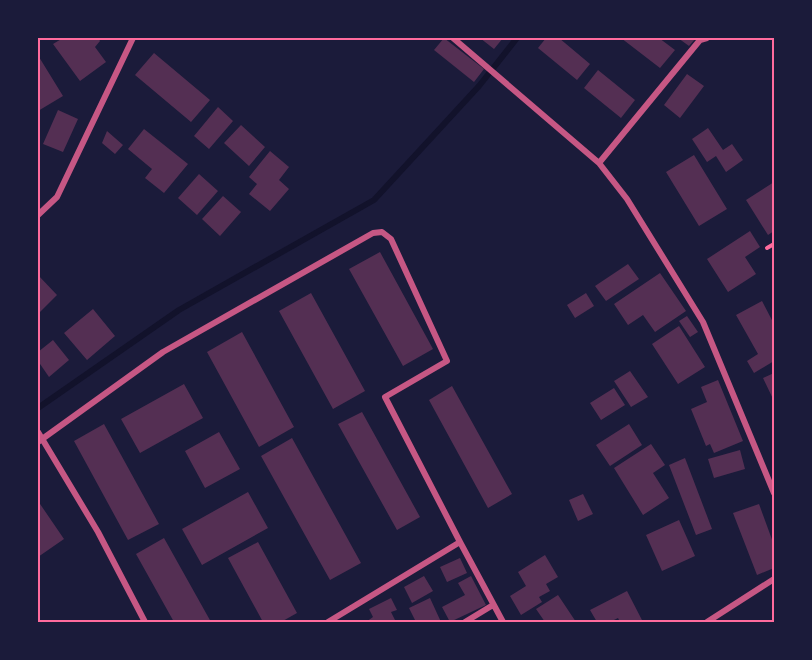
<svg xmlns="http://www.w3.org/2000/svg" width="812" height="660" font-family="Spectral,serif">
  <style>
    .lines { fill: none; stroke-linecap: round; stroke-linejoin: round }
    .stream { stroke: #12122b; stroke-width: 6 }
    .building { fill: #542f53 }
    .path { stroke: #ff6b9d; stroke-width: 4 }
    .minor { stroke: #c65784; stroke-width: 6 }
    .neatline { fill: none; stroke: #ff6b9d; stroke-width: 2 }
  </style>
  <rect width="100%" height="100%" fill="#1b1b3a"/>
  <g class="lines">
    <!-- stream -->
    <path class="stream" d="M38,408L179,310L374,200L479,86L517,38"/>
  </g>
  <!-- building -->
  <path class="building" d="M63,38H98L100,41L95,47L106,62L80,81L53,44Z
    M444,38L484,69L474,82L434,50Z
    M480,38H503L494,49Z
    M546,38H559L590,64L577,80L538,48Z
    M621,38H659L675,50L660,68Z
    M678,38H696L689,46Z
    M154,53L210,100L191,122L135,75Z
    M39,57L63,96L38,111V58Z
    M598,70L635,100L621,118L584,88Z
    M687,74L704,86L680,118L664,105Z
    M218,107L233,121L209,149L194,136Z
    M58,110L78,119L63,152L43,144Z
    M241,125L265,147L249,166L224,143Z
    M708,128L723,150L732,144L743,160L726,172L716,156L707,162L692,139Z
    M144,129L188,164L164,193L145,178L152,169L128,149Z
    M107,131L123,145L115,154L102,143Z
    M270,151L289,167L279,180L289,189L270,211L249,194L257,184L249,177Z
    M694,155L727,209L699,226L666,172Z
    M199,174L218,191L197,215L178,198Z
    M774,182V231L768,235L746,200Z
    M223,196L241,212L220,236L202,219Z
    M750,231L760,247L745,257L756,274L728,292L707,259Z
    M380,252L433,349L403,366L349,269Z
    M628,264L639,279L606,301L595,286Z
    M660,273L686,311L655,332L643,315L628,325L614,304Z
    M38,275L57,295L40,312L38,310Z
    M311,293L365,391L333,409L279,311Z
    M586,293L594,306L575,318L567,305Z
    M762,301L774,324V346L772,348L774,361L754,373L747,361L758,354L736,315Z
    M93,309L115,336L87,360L64,333Z
    M687,316L698,332L690,337L679,321Z
    M679,326L705,367L678,384L652,344Z
    M242,332L294,427L259,447L207,352Z
    M53,340L69,360L49,377L38,361V352Z
    M630,371L648,397L631,407L614,381Z
    M774,373V401L763,378Z
    M718,380L743,441L714,453L710,444L706,446L691,409L707,402L701,387Z
    M184,384L203,418L140,453L121,419Z
    M452,386L512,494L488,508L429,400Z
    M614,388L625,405L601,420L590,403Z
    M362,412L420,517L397,530L338,424Z
    M104,424L159,524L128,540L74,441Z
    M629,424L642,445L610,466L596,445Z
    M219,432L240,469L205,488L185,451Z
    M292,438L361,563L330,580L261,456Z
    M651,444L665,465L653,473L669,498L643,515L614,468Z
    M740,450L745,469L714,478L708,459Z
    M685,458L712,529L696,535L669,465Z
    M248,492L268,528L202,565L182,529Z
    M583,494L593,514L578,521L569,500Z
    M38,501L64,539L38,557Z
    M759,504L774,545V568L757,575L733,513Z
    M679,520L695,556L662,571L646,535Z
    M164,538L211,622H174L136,554Z
    M258,542L297,613L281,622H263L228,558Z
    M545,555L558,577L546,584L550,591L539,597L542,602L521,615L510,596L526,586L518,572Z
    M460,558L467,573L447,582L440,567Z
    M424,576L433,591L412,603L404,587Z
    M471,576L486,605L450,622L442,607L465,595L458,583Z
    M627,591L643,622H620L618,618L610,622H597L590,610Z
    M558,595L576,622H545L536,609Z
    M391,598L397,610L391,612L396,622H366L373,617L369,609Z
    M430,598L441,622H416L409,608Z"/>
  <g class="lines">
    <!-- path -->
    <path class="path" d="M767,248L774,244"/>
    <!-- minor -->
    <path class="minor" d="M453,38L599,163L627,199L703,322L774,493
      M599,163L700,40L707,38
      M38,215L57,197L133,38
      M38,432L98,532L145,622
      M38,442L163,352L373,233L382,232L391,239L447,361L385,397L460,542
      M328,622L460,542L503,622
      M465,622L493,605
      M707,622L774,579"/>
  </g>
  <!-- border -->
  <rect width="812" height="660" fill="none" stroke="#1b1b3a" stroke-width="78"/>
  <rect x="39" y="39" width="734" height="582" class="neatline"/>
</svg>
